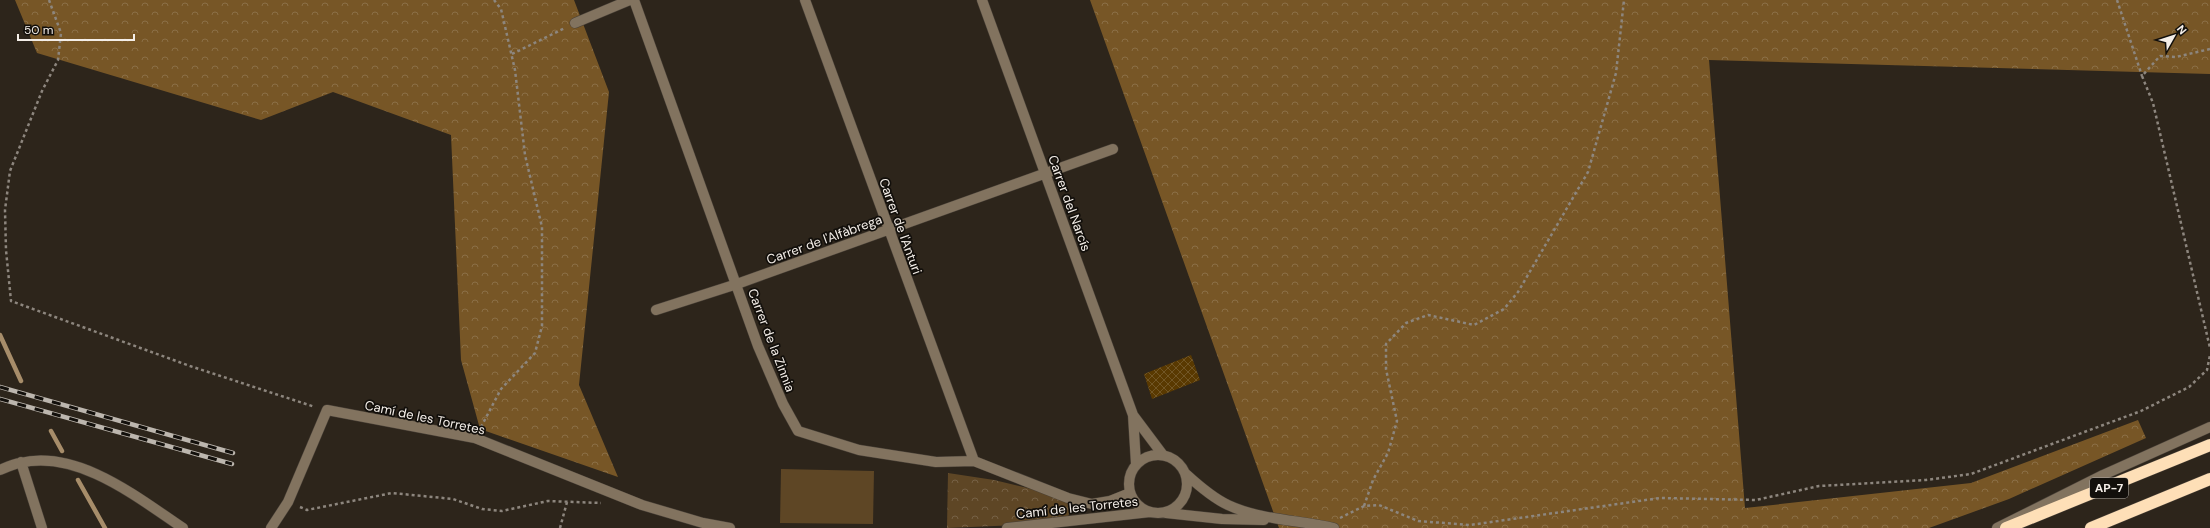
<svg xmlns="http://www.w3.org/2000/svg" width="2210" height="528" font-family="'DM Sans',sans-serif">
  <style>
    .grass { fill: #5e4625 }
    .forest { fill: url(#forest-crowns) }
    .park { fill: url(#park-crowns) }
    .lines { fill: none; stroke-linecap: round; stroke-linejoin: round }
    .stream { stroke: #a78d6a; stroke-width: 4.5 }
    .building { fill: url(#building-cross-hatch) }
    .minor-casing { stroke: #494138; stroke-width: 11 }
    .highway-casing { stroke: #494138; stroke-width: 13 }
    .path { stroke: #8d867e; stroke-width: 2.5; stroke-dasharray: 3 3; stroke-linecap: butt }
    .minor { stroke: #82735f; stroke-width: 10 }
    .highway { stroke: #fedfb7; stroke-width: 12 }
    .rail-casing { stroke: #bcb6ae; stroke-width: 4.5 }
    .rail { stroke: #120f0b; stroke-width: 3; stroke-dasharray: 9; stroke-linecap: butt }
    .labels { text-anchor: middle; stroke-width: 3.5; stroke-linejoin: round; paint-order: stroke }
    .shield { fill: #120f0b; stroke: #b0aba6; stroke-width: 1 }
    .shield-label { font-size: 12px; font-weight: bold; fill: #f4eee8 }
    .street-label { font-size: 13px; fill: #f4eee8; stroke: #120f0b }
  </style>
  <defs>
    <pattern id="forest-crowns" width="20" height="18" patternUnits="userSpaceOnUse"><rect width="20" height="18" fill="#775626"/><path d="M2 6a3 3 0 1 1 6 0M12 15a3 3 0 1 1 6 0" fill="none" stroke="#8b6f46"/></pattern>
    <pattern id="park-crowns" width="20" height="18" patternUnits="userSpaceOnUse"><rect width="20" height="18" fill="#5e4625"/><path d="M2 6a3 3 0 1 1 6 0M12 15a3 3 0 1 1 6 0" fill="none" stroke="#766145"/></pattern>
    <pattern id="building-cross-hatch" width="8" height="8" patternUnits="userSpaceOnUse"><rect width="8" height="8" fill="#593901"/><path d="M0 0l8 8M0 8l8-8" fill="none" stroke="#715626"/></pattern>
  </defs>
  <rect width="100%" height="100%" fill="#2d251b"/>
  <!-- grass -->
  <path class="grass" d="M781,469L874,471L873,524L780,523Z"/>
  <!-- forest -->
  <path class="forest" d="M15,0H574L609,92L579,385L618,477L480,429L461,360L451,135L333,92L261,120L37,53Z
    M1090,0H2210V74L1709,60L1745,508L1971,483L2138,420L2146,438L2009,499L1929,528H1279Z"/>
  <!-- park -->
  <path class="park" d="M948,473L994,480L1074,499L1066,523L947,528Z"/>
  <g class="lines">
    <!-- stream -->
    <path class="stream" d="M0,335L21,381
      M51,431L62,451
      M78,480L105,528"/>
  </g>
  <!-- building -->
  <path class="building" d="M1191,355L1200,380L1152,399L1144,374Z"/>
  <g class="lines">
    <!-- minor casing -->
    <g class="minor-casing">
      <path id="minor" d="M634,0L758,346L783,404L798,431L859,450L936,462L974,461L1068,498L1092,504L1110,501L1130,493
        M805,0L974,461
        M982,0L1133,415L1163,455
        M575,23L630,0
        M656,310L737,284L1113,149
        M1133,415L1136,464
        M1129 484a29 29 0 1 1 58 0a29 29 0 1 1-58 0Z
        M21,462L42,528
        M0,470C7,467 13,464 20,463C78,449 138,498 183,528
        M1186,474C1198,485 1213,498 1228,505C1260,520 1299,520 1334,528
        M1166,513L1222,519L1264,520
        M271,528L288,502L327,410L475,438L642,505L703,523L730,528
        M1007,528L1150,512
        M1997,528L2103,475L2210,427"/>
    </g>
    <!-- highway casing -->
    <g class="highway-casing">
      <path id="highway" d="M2006,528L2210,445
        M2091,528L2210,479"/>
    </g>
    <!-- path -->
    <path class="path" d="M49,0L61,33L58,60L42,91L10,171L5,210L6,250L11,301L190,366L315,407
      M2117,0L2142,76
      M2210,49L2176,57L2160,56L2142,76L2153,103L2210,348
      M512,54L565,28
      M481,427L501,389L535,353L542,326V227L525,155L515,70L501,9L494,0
      M1364,506L1373,480L1388,453L1397,421L1386,369V344L1406,323L1428,315L1474,325L1504,309L1518,292L1588,172L1616,73L1624,0
      M300,507L307,510L392,493L453,499L482,509L502,511L548,501L601,503
      M1340,518L1364,506L1379,505L1418,521L1470,525L1660,498L1756,500L1819,486L1926,480L1971,474L2141,411L2189,387L2207,370L2210,355
      M560,528L567,502"/>
    <!-- minor -->
    <use href="#minor" class="minor"/>
    <!-- highway -->
    <use href="#highway" class="highway"/>
    <!-- rail casing -->
    <g class="rail-casing">
      <path id="rail" d="M0,387L233,453
        M0,399L232,464"/>
    </g>
    <!-- rail -->
    <use href="#rail" class="rail"/>
  </g>
  <g class="labels">
    <!-- shield labels -->
    <rect class="shield" x="2090" y="478" width="38" height="20" rx="3"/>
    <g class="shield-label">
      <text x="2109" y="492">AP-7</text>
    </g>
    <!-- street labels -->
    <g class="street-label">
      <text transform="translate(1070 203) rotate(70)" y="5">Carrer del Narcís</text>
      <text transform="translate(901 226) rotate(70)" y="5">Carrer de l'Anturi</text>
      <text transform="translate(824 239) rotate(-20)" y="5">Carrer de l'Alfàbrega</text>
      <text transform="translate(772 340) rotate(69)" y="5">Carrer de la Zinnia</text>
      <text transform="translate(425 417) rotate(12)" y="5">Camí de les Torretes</text>
      <text transform="translate(1077 507) rotate(-6)" y="5">Camí de les Torretes</text>
    </g>
  </g>
  <!-- north arrow -->
  <g transform="translate(2174 36) rotate(51)" stroke="#120f0b" stroke-width="3" paint-order="stroke">
  <path d="M0-3L7 15L0 10L-7 15Z" fill="#f4eee8"/>
  <text y="-6" font-size="11" font-weight="bold" text-anchor="middle" fill="#f4eee8">N</text>
  </g>
  <!-- scale -->
  <path d="M18 34v6h116v-6" fill="none" stroke="#f4eee8" stroke-width="2"/>
  <text x="24" y="34" font-size="12" fill="#f4eee8" stroke="#120f0b" stroke-width="3" paint-order="stroke">50 m</text>
</svg>
